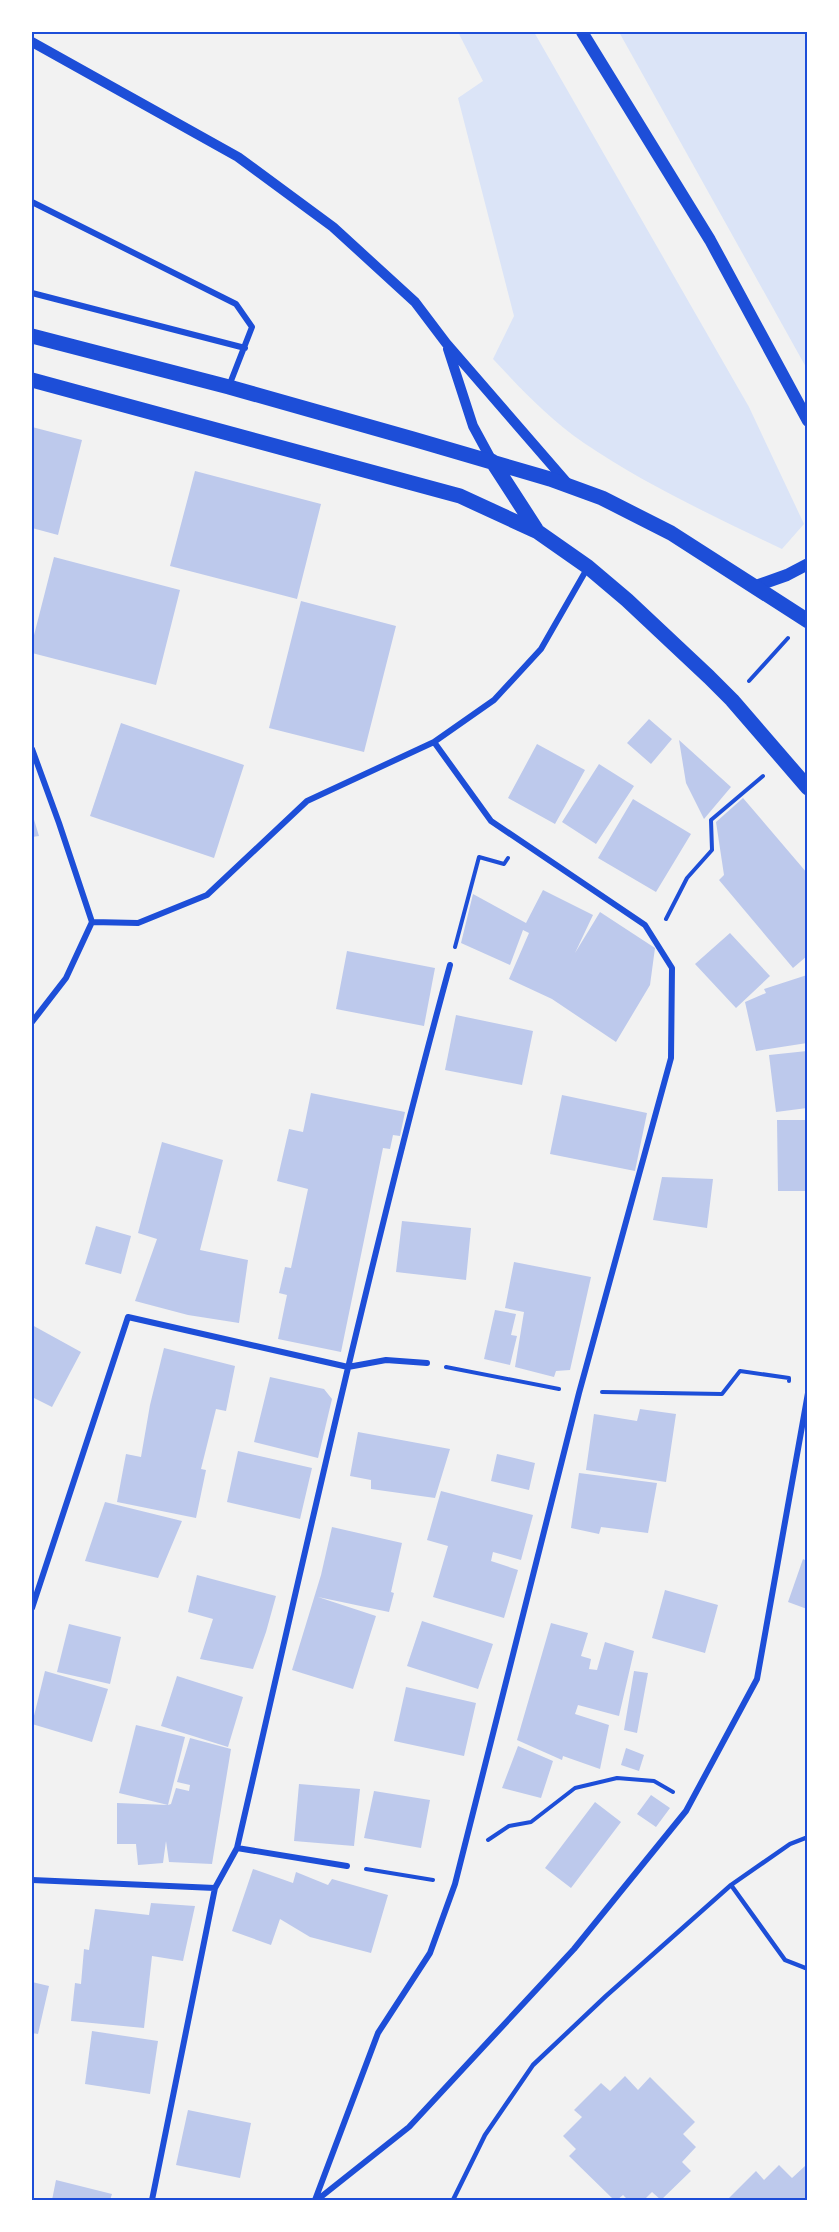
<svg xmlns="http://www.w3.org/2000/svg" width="839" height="2232" font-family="'DejaVu Sans',sans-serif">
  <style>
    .green { fill: #dbe4f7 }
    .building { fill: #bdc9ec }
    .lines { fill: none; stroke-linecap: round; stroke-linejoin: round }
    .path { stroke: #1d4ed8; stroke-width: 4 }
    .service { stroke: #1d4ed8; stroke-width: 4.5 }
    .minor { stroke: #1d4ed8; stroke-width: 6 }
    .tertiary { stroke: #1d4ed8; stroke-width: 10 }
    .secondary { stroke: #1d4ed8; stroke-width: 12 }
    .primary { stroke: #1d4ed8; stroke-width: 15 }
    .neatline { fill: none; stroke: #1d4ed8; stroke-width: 2 }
  </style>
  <rect width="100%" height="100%" fill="#f2f2f2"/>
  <!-- green -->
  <path class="green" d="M458,32H534L749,407L804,524L782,549C715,517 646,485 584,443C549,419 521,389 493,359L514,316L458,98L483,81Z
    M619,32H807V369Z"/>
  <!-- building -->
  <path class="building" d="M32,427L82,440L58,535L32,528Z
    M195,471L321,504L297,599L170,566Z
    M54,557L180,590L156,685L32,653V643Z
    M301,601L396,626L364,752L269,728Z
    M649,719L672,739L651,764L627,743Z
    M121,723L244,765L214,858L90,816Z
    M679,740L731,787L704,819L686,783Z
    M537,744L585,770L555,824L508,798Z
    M599,764L634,786L596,844L562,822Z
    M743,798L807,873V956L793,968L719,880L724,875L716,822Z
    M633,799L691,834L656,892L598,858Z
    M32,813L39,836L32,837Z
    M543,890L593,915L575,953L600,912L655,948L650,985L616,1042L552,999L509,979L529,933L523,930L510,965L461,943L473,894L526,923Z
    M730,933L770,976L736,1008L695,964Z
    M347,951L435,968L424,1026L336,1009Z
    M807,975V1043L756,1051L745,1002L766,993L764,989Z
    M456,1015L533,1031L522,1085L445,1070Z
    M807,1051V1108L776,1112L769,1055Z
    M311,1093L405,1112L400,1136L393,1135L390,1149L383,1148L341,1352L278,1339L287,1295L279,1293L285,1267L291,1268L308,1189L277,1181L289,1129L303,1132Z
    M562,1095L647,1113L635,1171L550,1154Z
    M777,1120H807V1191H778Z
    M162,1142L223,1160L200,1250L248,1260L239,1323L188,1315L135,1301L157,1239L138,1233Z
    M662,1177L713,1179L707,1228L653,1220Z
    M402,1221L471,1228L466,1280L396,1272Z
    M96,1226L131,1236L121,1274L85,1264Z
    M514,1262L591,1277L570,1370L556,1371L554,1377L515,1367L524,1312L505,1308Z
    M495,1310L516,1314L511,1335L517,1336L510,1365L484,1359Z
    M32,1325L81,1352L52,1407L32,1397Z
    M164,1348L235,1366L226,1411L216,1409L201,1469L206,1470L196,1518L117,1502L126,1454L141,1457L150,1405Z
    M270,1377L324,1389L332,1399L318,1458L254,1442Z
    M640,1409L676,1414L666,1482L586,1470L594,1414L637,1421Z
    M358,1432L450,1449L435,1498L371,1489V1480L350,1476Z
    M238,1451L312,1468L300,1519L227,1502Z
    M497,1454L535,1463L529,1490L491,1481Z
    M579,1473L657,1483L648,1533L601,1527L599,1534L571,1528Z
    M441,1491L533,1515L521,1560L493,1552L491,1561L518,1570L504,1618L433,1597L448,1546L427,1540Z
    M105,1502L182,1521L158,1578L85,1561Z
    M332,1527L402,1543L391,1592L394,1593L389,1612L318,1597L376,1616L353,1689L292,1670L321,1575Z
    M803,1559L807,1561V1609L788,1602Z
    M197,1575L276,1596L266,1632L253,1669L200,1659L213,1619L188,1612Z
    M665,1590L718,1605L705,1653L652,1638Z
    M422,1621L493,1644L478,1689L407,1666Z
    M551,1623L588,1633L581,1656L591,1659L589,1669L597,1670L605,1642L634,1651L619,1716L578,1705L575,1714L609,1725L600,1769L563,1756L562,1760L517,1740Z
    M69,1624L121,1637L110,1684L57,1672Z
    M45,1671L108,1689L92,1742L32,1724Z
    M634,1671L648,1673L637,1733L624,1730Z
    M177,1676L243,1697L228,1747L161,1726Z
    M406,1687L476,1703L464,1756L394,1741Z
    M136,1725L185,1737L168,1805L171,1804L176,1788L189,1791L190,1785L177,1782L190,1738L231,1749L212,1864L169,1862L166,1841L163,1863L138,1865L136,1844H117V1803L168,1805L119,1793Z
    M518,1746L553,1761L541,1798L502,1788Z
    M626,1748L644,1755L639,1771L621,1765Z
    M299,1784L360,1789L354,1846L294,1841Z
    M374,1791L430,1800L421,1848L364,1838Z
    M651,1795L670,1808L656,1827L637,1814Z
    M595,1802L621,1822L571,1888L545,1868Z
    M253,1869L293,1883L296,1872L328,1885L332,1879L388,1895L371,1953L310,1937L280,1919L271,1945L232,1931Z
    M151,1903L195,1906L183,1961L152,1956L144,2028L71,2021L75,1983L81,1984L84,1949L89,1950L95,1909L149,1915Z
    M32,1982L49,1986L38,2034L32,2033Z
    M92,2031L158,2041L150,2094L85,2084Z
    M625,2076L638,2090L650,2077L695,2122L683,2134L696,2147L682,2162L691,2171L661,2200L652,2192L644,2200H628L623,2195L617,2200H614L569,2156L576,2149L563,2136L582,2117L574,2110L601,2083L610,2091Z
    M188,2110L251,2123L240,2178L176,2165Z
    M779,2165L792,2178L805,2166L807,2169V2200H731L729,2198L756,2171L764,2180Z
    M56,2180L112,2194L110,2200H52Z"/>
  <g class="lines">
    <!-- path -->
    <path class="path" d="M749,681L788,638
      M666,919L687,878L712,850L711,820L763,776
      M455,947L479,857L504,864L508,858
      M446,1367L559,1389
      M602,1392L722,1394L740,1371L789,1378V1381
      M488,1840L509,1826L531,1822L575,1788L617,1778L654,1781L673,1792
      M366,1869L433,1880"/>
    <!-- service -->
    <path class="service" d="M731,1885L785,1960L808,1969
      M453,2200L485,2135L533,2065L606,1996L731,1885L790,1844L808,1837"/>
    <!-- minor -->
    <path class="minor" d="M32,202L236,304L252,327L229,386
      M32,293L245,348
      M32,749L59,823L92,922
      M92,922L138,923L207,895L307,801L434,742L494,700L541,649L588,567
      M32,1022L66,978L92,922
      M32,1608L128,1317L348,1367L386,1360L427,1363
      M237,1848L347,1866
      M32,1880L215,1888
      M152,2200L215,1888L237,1848C305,1553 370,1258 450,965
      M315,2200L378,2033L430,1953L455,1884L579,1393L671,1058L672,968L645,925L491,821L434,742
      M317,2200L409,2127L574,1949L686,1811L757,1679L808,1393"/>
    <!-- tertiary -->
    <path class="tertiary" d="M32,42L238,157L333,227L415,302L446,343L569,485
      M448,349L473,426L492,461"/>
    <!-- secondary -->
    <path class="secondary" d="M582,32L710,240L808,421
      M756,586L787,575L808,564"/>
    <!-- primary -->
    <path class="primary" d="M32,336L229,387L413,439L550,479L602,498L671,533L808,621
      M32,380L460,496L538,532L588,567L627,600L709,677L732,700L808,788
      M492,461L536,529"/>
  </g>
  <!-- border -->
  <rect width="839" height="2232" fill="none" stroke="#ffffff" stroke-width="66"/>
  <rect x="33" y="33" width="773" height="2166" class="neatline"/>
</svg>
